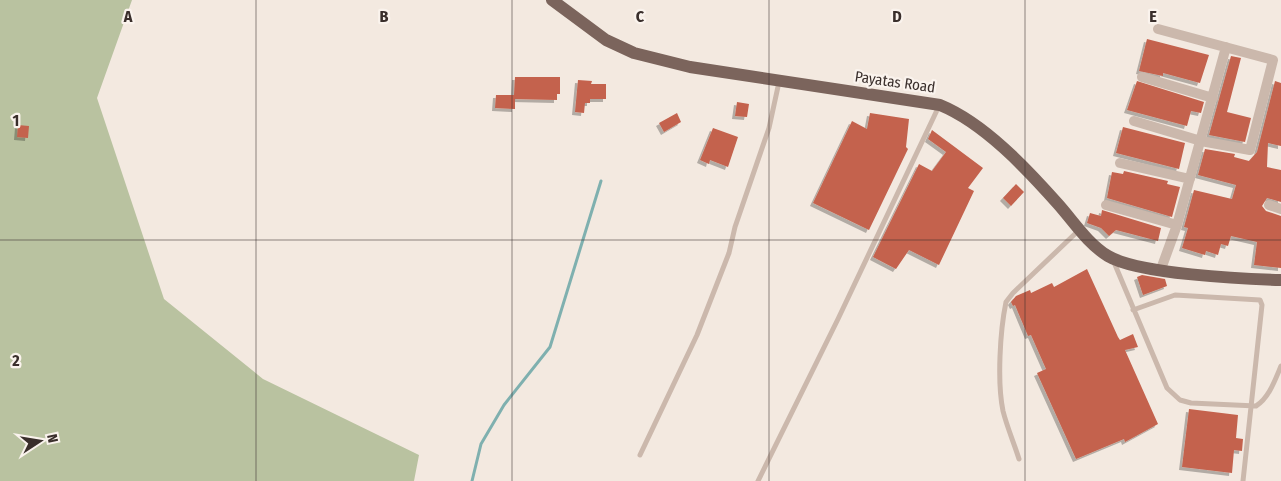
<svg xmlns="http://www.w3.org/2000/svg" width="1281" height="481" font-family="'Fira Sans Condensed',sans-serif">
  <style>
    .green { fill: #b9c2a0 }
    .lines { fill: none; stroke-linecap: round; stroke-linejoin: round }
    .stream { stroke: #7fb0af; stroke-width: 3 }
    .building { fill: #c4624d; filter: url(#shadow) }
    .service { stroke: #cbb8ac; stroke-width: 5 }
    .minor { stroke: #cbb8ac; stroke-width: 10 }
    .primary { stroke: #7b645c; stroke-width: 12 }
    .grid { fill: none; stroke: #392e2b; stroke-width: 1; stroke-opacity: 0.55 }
    .labels { text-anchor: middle; stroke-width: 4.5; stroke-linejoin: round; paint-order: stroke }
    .street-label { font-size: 15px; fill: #392e2b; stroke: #faf3ed }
    .grid-label { font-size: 16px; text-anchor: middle; font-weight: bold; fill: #392e2b; stroke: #faf3ed; stroke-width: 4.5; stroke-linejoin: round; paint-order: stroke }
  </style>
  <defs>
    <filter id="shadow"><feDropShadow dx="-3" dy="3" stdDeviation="0" flood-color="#0004"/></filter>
  </defs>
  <rect width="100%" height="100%" fill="#f3e9e0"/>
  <!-- green -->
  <path class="green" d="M0,0H132L97,98L164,299L263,379L419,455L414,481H0Z"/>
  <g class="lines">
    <!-- stream -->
    <path class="stream" d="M472,481L481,444L504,405L550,347L601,181"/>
  </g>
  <!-- building -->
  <path class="building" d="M1147,39L1209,55L1200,83L1163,73V76L1139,71Z
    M1231,56L1241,58L1227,112L1251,118L1245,142L1209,135Z
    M515,77H560V94H557V100L515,99V109L495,108L496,95H514Z
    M578,80L592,81L591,84H606V99H590V103H585L584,113L575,112Z
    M1137,81L1204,102L1201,113L1191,111L1187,126L1127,110Z
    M1275,81L1281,83V146L1268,143L1267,167L1281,170V202L1267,198L1262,206L1266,211L1281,216V268L1254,265L1257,242L1231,236L1228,246L1221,244L1218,255L1206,251L1205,255L1182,248L1188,228L1184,227L1194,190L1232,199L1236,185L1198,175L1205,149L1235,154L1234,157L1249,161L1257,152Z
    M737,102L749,104L747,117L735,116Z
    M677,113L681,122L664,132L659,123Z
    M870,113L909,119L906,147L908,149L869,230L813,203L852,121L867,129Z
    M18,125L29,126L28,138L17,137Z
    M1123,127L1185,143L1179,169L1116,153Z
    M713,128L738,137L728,167L710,160L709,164L700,160Z
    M932,130L983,168L968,188L974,191L939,265L909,250L896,269L873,257L919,164L932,171L946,152L928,139Z
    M1124,171L1168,181L1167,184L1180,187L1172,217L1107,198L1112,172L1123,174Z
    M1016,184L1024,192L1011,206L1003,198Z
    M1102,210L1161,228L1158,241L1116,230L1109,236L1101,228L1087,223L1090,213L1101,216Z
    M1087,269L1118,337L1120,340L1133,334L1138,347L1125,350L1158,424L1125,442L1124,439L1076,459L1037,373L1046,369L1031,335L1028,336L1015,305L1013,306L1011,302L1016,296L1030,290L1031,293L1052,283L1054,287Z
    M1142,275L1165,279L1167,286L1143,295L1137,277Z
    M1189,409L1238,415L1236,438L1243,439L1242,451L1234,450L1232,473L1182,467Z"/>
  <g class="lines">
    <!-- service -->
    <path class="service" d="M1113,260L1167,388L1180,400L1191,403L1256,406C1269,398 1275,380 1281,366
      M1133,310L1175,295L1260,300L1262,305L1243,481
      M640,455L697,335L729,253L735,227L769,128L779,82
      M1019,459C1014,443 1007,427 1003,411C997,382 1000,331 1006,302L1013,293L1078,231
      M758,481L838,319L939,106"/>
    <!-- minor -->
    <path class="minor" d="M1142,77L1213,98
      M1134,121L1201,141L1250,150L1273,60L1158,29
      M1120,163L1190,179
      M1106,205L1177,225
      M1269,205L1281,209
      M1161,269L1177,225L1226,47"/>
    <!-- primary -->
    <path class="primary" d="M552,0L606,40L634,53L690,67L940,105C984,123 1027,169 1058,204C1074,222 1088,244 1108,256C1138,274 1243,279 1281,280"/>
  </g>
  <!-- grid -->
  <path class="grid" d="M256,0V481M512,0V481M769,0V481M1025,0V481M0,240H1281"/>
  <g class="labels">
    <!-- street labels -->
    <g class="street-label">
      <text transform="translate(895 82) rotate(8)" y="5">Payatas Road</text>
    </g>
  </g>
  <g class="grid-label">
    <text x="128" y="22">A</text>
    <text x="384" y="22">B</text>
    <text x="640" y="22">C</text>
    <text x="897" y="22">D</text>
    <text x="1153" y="22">E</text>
    <text x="16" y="126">1</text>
    <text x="16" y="366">2</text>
  </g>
  <!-- north arrow -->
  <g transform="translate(40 441) rotate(78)" stroke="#faf3ed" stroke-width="4" paint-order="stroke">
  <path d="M0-4L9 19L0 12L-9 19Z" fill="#392e2b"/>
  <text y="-8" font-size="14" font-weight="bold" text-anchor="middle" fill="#392e2b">N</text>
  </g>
</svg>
